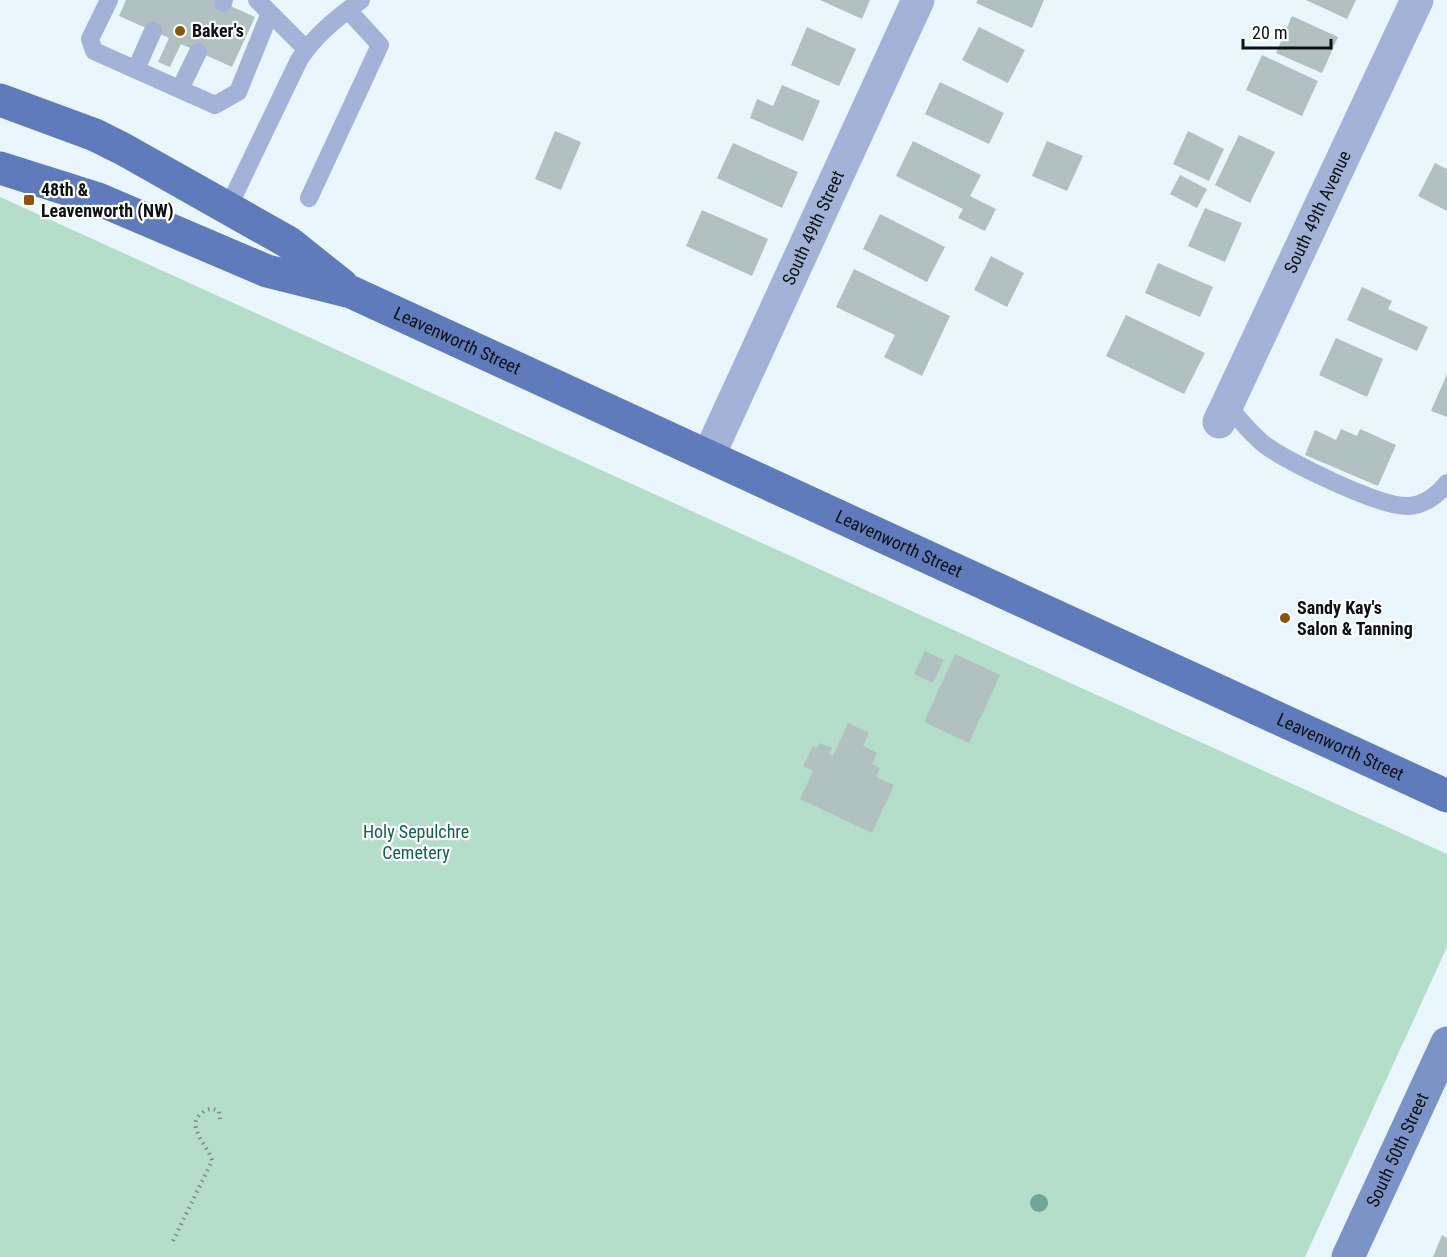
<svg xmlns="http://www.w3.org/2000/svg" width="1447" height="1257" font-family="'Roboto Condensed',sans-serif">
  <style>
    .green { fill: #b4deca }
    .building { fill: #b1c0c0 }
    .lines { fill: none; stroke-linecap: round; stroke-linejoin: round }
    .path { stroke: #7e868c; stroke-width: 4; stroke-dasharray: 1.5 4.5; stroke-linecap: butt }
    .service { stroke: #a3b3d7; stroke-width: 18 }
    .minor { stroke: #a3b3d7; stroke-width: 33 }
    .secondary { stroke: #7c93c7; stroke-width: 33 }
    .primary { stroke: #607bbb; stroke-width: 33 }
    .tree { fill: #70a699 }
    .poi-dot { fill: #8d520e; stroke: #fff; stroke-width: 2 }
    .labels { text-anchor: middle; stroke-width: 4.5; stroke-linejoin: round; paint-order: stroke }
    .poi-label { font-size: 18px; font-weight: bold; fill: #0c1013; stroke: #fff; text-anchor: start }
    .street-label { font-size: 18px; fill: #0c1013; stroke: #fff }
    .park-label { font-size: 18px; fill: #0d6447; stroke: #fff }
  </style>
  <rect width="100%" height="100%" fill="#e9f6fd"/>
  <!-- green -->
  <path class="green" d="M0,197L1447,854V947L1305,1257H0Z"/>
  <!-- building -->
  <path class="building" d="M126,0H217L255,17L232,67L181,44L170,67L158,62L169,38L119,16Z
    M820,0H870L862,19Z
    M978,0H1044L1032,28L976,3Z
    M1306,0H1356L1347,19Z
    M1292,16L1338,37L1322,73L1276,53Z
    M807,27L856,49L839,86L791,65Z
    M979,27L1025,50L1008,83L962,60Z
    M1262,55L1318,81L1302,116L1246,90Z
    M940,82L1004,113L989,144L925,114Z
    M782,85L820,101L803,141L750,118L757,99L773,106Z
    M555,131L581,142L561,190L535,179Z
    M1188,131L1224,149L1209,181L1173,164Z
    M1239,135L1275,152L1250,203L1215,185Z
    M913,141L981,175L970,196L996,209L985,231L958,218L963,209L896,176Z
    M1047,141L1083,156L1067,191L1032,176Z
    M733,143L798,172L782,208L717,178Z
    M1435,163L1447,169V211L1418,196Z
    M1180,175L1207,189L1197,208L1170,194Z
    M1205,208L1242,223L1225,262L1188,246Z
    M702,210L768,239L752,276L686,246Z
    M880,214L945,247L927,282L863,249Z
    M991,256L1024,273L1007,307L974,290Z
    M1158,263L1213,287L1200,317L1145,293Z
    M854,269L950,316L922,376L884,357L895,335L836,307Z
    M1362,287L1392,301L1388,309L1428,327L1417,351L1347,320Z
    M1126,315L1205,353L1184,394L1106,356Z
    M1336,338L1383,359L1367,397L1319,375Z
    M1447,374V417L1431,411Z
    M1341,429L1357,436L1360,429L1396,445L1378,486L1305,455L1315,430L1336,440Z
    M925,651L944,660L933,683L914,674Z
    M955,654L1000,675L969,743L924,722Z
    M848,723L869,733L863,746L877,753L872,764L880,768L876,777L894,785L872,833L800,799L813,771L803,766L813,746L817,748L819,743L832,748L829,754L833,756Z
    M1442,1235L1447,1238V1257H1433Z"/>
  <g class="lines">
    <!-- path -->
    <path class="path" d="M173,1241L212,1161C210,1147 181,1124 205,1111C210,1108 214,1109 219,1111L220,1119"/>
    <!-- service -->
    <path class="service" d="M109,0L90,39L94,51L215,105L238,92L270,13
      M257,0L306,49
      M223,3L224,0
      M136,69L153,31
      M180,89L198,52
      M309,198L380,45L348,10
      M228,208L299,60C315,35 337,18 361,0
      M1227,405C1239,419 1251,434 1265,445C1288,462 1381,508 1409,506C1424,505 1438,495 1447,483"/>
    <!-- minor -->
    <g class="minor">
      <path id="s1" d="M1219,422L1417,0"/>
      <path id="s2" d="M709,455L918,0"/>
    </g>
    <!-- secondary -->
    <path class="secondary" id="s3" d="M1348,1257L1447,1043"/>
    <!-- primary -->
    <g class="primary">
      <path d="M0,100L95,135L123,149L288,242L342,285"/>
      <path id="s4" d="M0,168L98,199L267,271L351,292L1447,796"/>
    </g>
  </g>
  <!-- trees -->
  <circle class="tree" cx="1039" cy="1203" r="9"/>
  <!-- markers -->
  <g class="poi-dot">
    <circle cx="180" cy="31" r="6"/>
    <rect x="23" y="194" width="12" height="12" rx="3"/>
    <circle cx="1285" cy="618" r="6"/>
  </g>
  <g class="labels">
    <!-- poi labels -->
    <g class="poi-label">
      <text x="192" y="37">Baker's</text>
      <text x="41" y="196">48th &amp;<tspan x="41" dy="21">Leavenworth (NW)</tspan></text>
      <text x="1297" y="614">Sandy Kay's<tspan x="1297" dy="21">Salon &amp; Tanning</tspan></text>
    </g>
    <!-- street labels -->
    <g class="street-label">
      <text dy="6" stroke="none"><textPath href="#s1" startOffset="232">South 49th Avenue</textPath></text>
      <text dy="6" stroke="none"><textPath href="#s2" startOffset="250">South 49th Street</textPath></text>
      <text dy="6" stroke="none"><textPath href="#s4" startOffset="490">Leavenworth Street</textPath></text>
      <text dy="6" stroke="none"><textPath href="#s4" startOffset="976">Leavenworth Street</textPath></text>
      <text dy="6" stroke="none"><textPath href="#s4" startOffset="1462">Leavenworth Street</textPath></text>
      <text dy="6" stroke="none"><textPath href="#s3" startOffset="118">South 50th Street</textPath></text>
    </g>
    <!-- park labels -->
    <g class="park-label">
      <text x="416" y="838">Holy Sepulchre<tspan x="416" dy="21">Cemetery</tspan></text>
    </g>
  </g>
  <!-- scale -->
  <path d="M1243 39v9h88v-9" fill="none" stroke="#0c1013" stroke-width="3"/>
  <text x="1252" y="39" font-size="18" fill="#0c1013" stroke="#ffffff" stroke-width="4.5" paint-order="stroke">20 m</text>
</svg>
